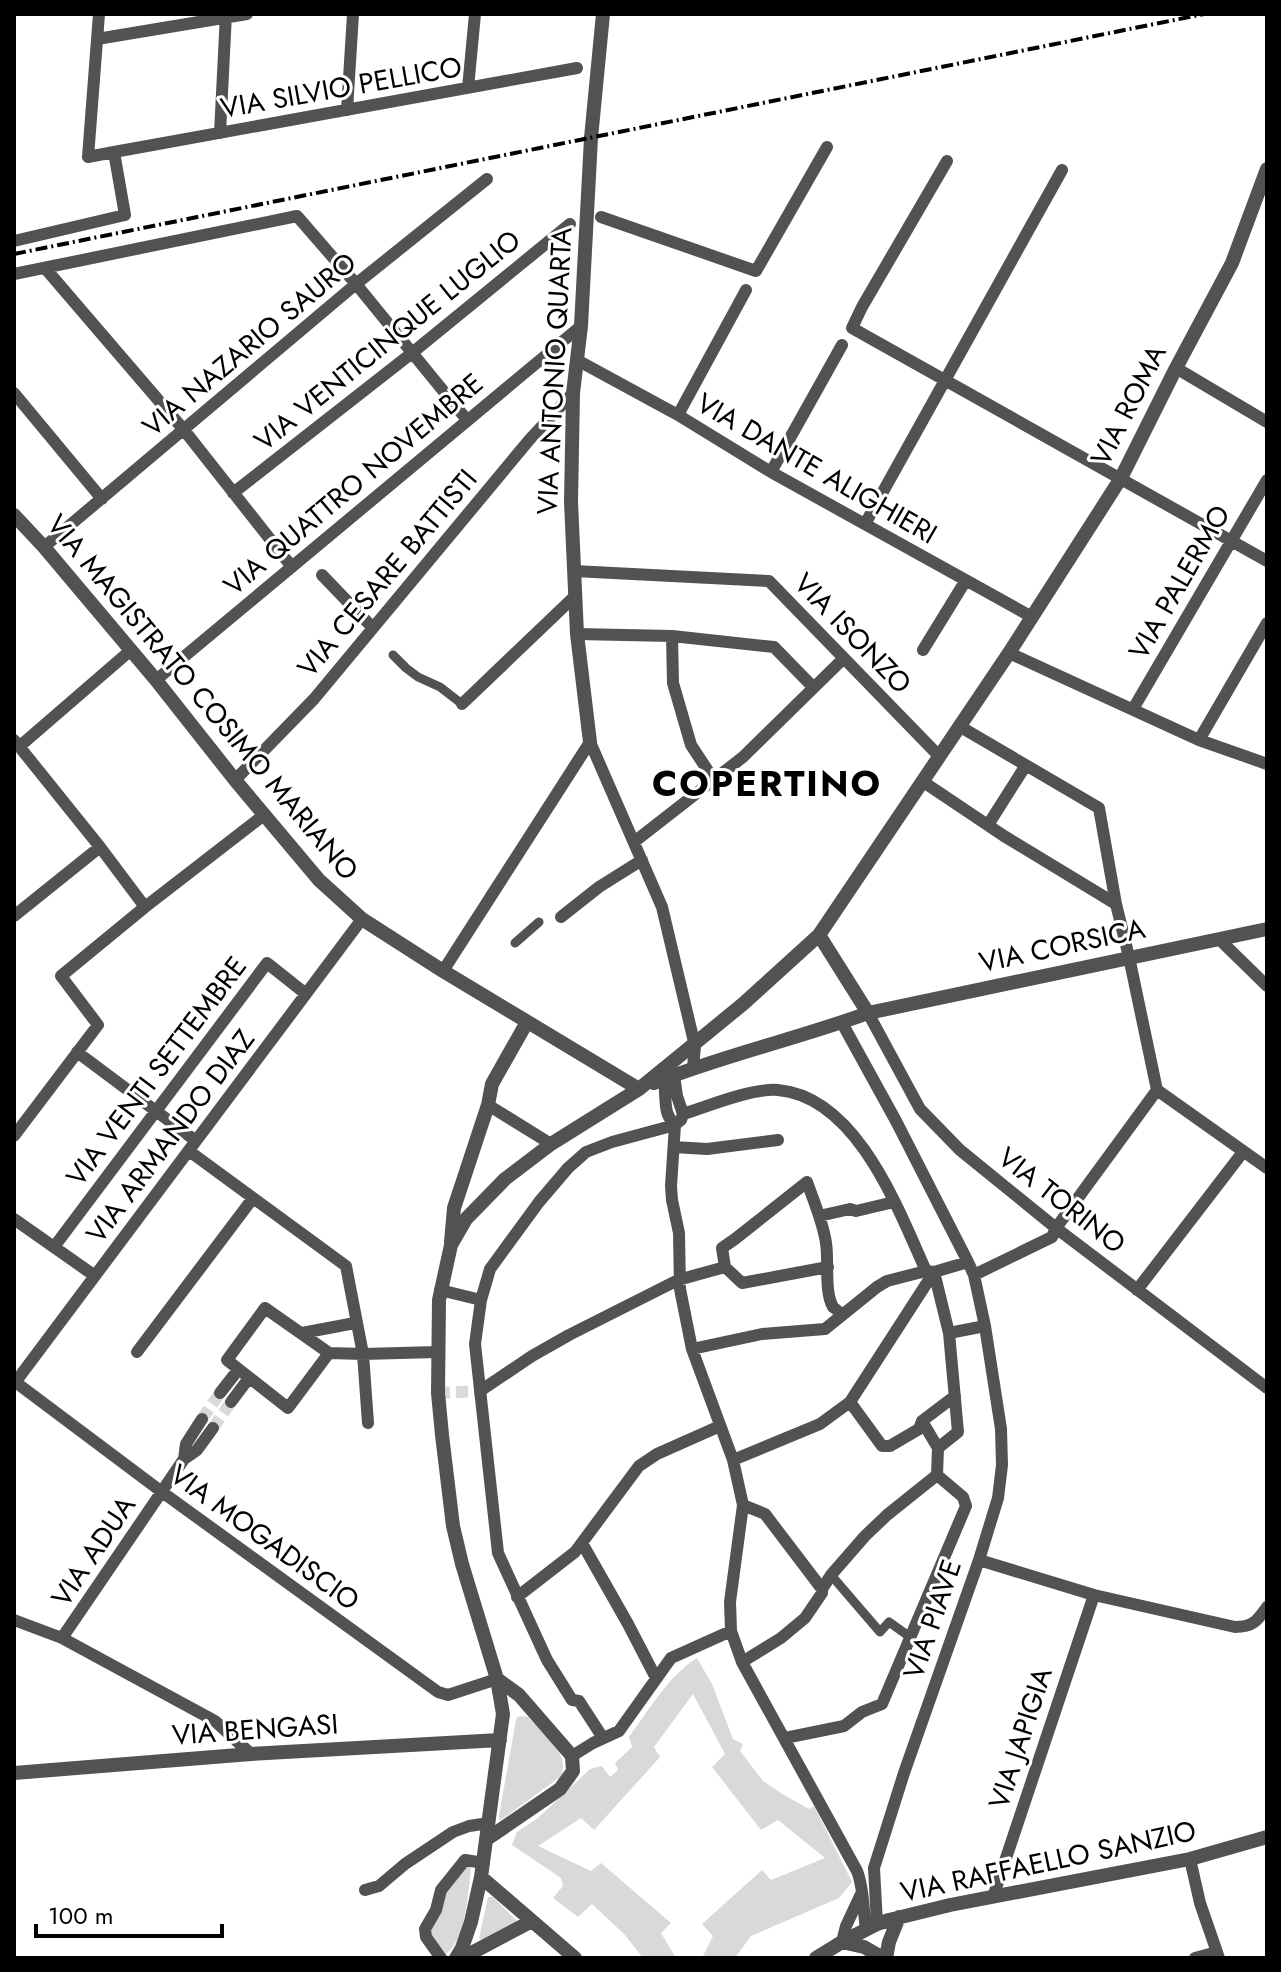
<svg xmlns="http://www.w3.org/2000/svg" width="1281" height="1972" font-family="Jost,sans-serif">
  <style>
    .green { fill: #d9d9d9 }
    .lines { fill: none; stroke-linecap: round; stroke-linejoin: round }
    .minor-tunnel { stroke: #d9d9d9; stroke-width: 12; stroke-dasharray: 12 6; stroke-linecap: butt }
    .pedestrian { stroke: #525252; stroke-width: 9 }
    .minor { stroke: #525252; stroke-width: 12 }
    .tertiary { stroke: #525252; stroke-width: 14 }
    .rail { stroke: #000; stroke-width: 4; stroke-dasharray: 12 4 2 4; stroke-linecap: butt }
    .labels { text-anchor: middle; stroke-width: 6; stroke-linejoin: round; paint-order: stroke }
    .street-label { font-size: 28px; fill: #000; stroke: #fff }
    .district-label { font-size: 36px; font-weight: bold; letter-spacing: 2px; fill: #000; stroke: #fff }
  </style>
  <rect width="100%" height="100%" fill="#fff"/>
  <!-- green -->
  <path class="green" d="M697,1658L712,1684L733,1739L743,1744L740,1751L763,1781L784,1795L809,1809L814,1806L852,1882L839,1898L751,1936L735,1958H702L713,1936L702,1924L762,1870L771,1880L825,1858L778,1820L761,1830L712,1767L725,1754L693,1694L654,1747L660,1757L594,1830L581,1818L538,1846L591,1871L601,1863L671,1923L661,1933L676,1958H643L625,1935L592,1904L578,1917L553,1898L563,1886L561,1878L512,1845L517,1832L538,1818L590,1769L602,1766L610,1777L618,1770L615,1763L632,1747L629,1737C649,1710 668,1676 697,1658Z
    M522,1716L528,1717C542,1732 573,1755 560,1777L501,1820L499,1819V1816L515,1725L517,1717Z
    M470,1865L471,1868C468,1893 466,1940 446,1954L430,1933L431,1929L451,1882L461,1866Z
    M488,1897H493L517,1921L483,1941L479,1938Z"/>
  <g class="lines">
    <!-- minor-tunnel -->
    <path class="minor-tunnel" d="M438,1393L480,1391
      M202,1419L220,1393
      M213,1428L231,1402"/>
    <!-- pedestrian -->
    <path class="pedestrian" d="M393,655L406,668L418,677L440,687L462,704
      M515,943L539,922
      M831,1575L880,1632L889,1622L910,1637"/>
    <!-- minor -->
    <path class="minor" d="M97,39L247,14
      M468,88L475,14
      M347,110L353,14
      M220,133L226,14
      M114,152L577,68
      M947,161L862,307L852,328L1267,561
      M601,217L756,271L827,147
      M14,241L125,215L114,152L88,157L99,14
      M45,268L184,430L292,567
      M14,274L297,216L356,284L467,420
      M577,360L678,415L771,472L1032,617
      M1176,368L1267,422
      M14,393L102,499
      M678,415L746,290
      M771,472L842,345
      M233,493L412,353L570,224
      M865,524L1062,170
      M44,547L356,284L487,179
      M574,571L769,581L939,756
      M322,575L373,628
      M577,634L672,636L774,647L813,687
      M672,636L673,683L691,745L714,780
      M923,650L966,580
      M1009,653L1199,740L1267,764
      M156,680L581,326
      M462,704L575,596
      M1133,709L1267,480
      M959,726L1099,808L1116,904L1129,957L1157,1090L1056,1228L1052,1237L974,1275
      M14,740L100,847L145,907
      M1199,740L1267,623
      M590,742L662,907L695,1046L693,1067
      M20,746L131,650
      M235,780L314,699L530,439L573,393
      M922,781L1004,836L1116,904
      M988,825L1026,765
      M634,842L743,757L844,658
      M14,916L100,847
      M561,917L599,887L642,860
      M1219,939L1267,986
      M443,971L590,742
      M868,1013L920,1109L960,1150L1056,1228L1267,1388
      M842,1023L896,1121L968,1262
      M77,1052L196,1141
      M665,1072C663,1080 665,1085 665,1093C666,1107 665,1115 675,1125
      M674,1075L677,1096L683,1114L681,1120L675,1125L671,1186L672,1200L679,1233L680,1289L692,1349L733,1460L743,1505L730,1602L731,1631L742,1662L857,1871C864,1888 863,1910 866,1929
      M1157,1090L1267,1168
      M488,1105L551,1144
      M683,1114C709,1106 751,1088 778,1090C857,1097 898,1209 926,1271
      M14,1136L98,1025L61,976L145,907L264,815
      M674,1147L707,1149L778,1140
      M189,1151L346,1266L363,1354L368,1423
      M819,1216L850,1209L856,1211L894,1202
      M14,1219L95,1276
      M54,1247L267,963L306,994
      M725,1267L742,1283L828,1267
      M440,1290L481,1300
      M1137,1290L1243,1152
      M265,1308L329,1353L288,1408L227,1360Z
      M302,1333L355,1323
      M692,1349L762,1334L825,1329L877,1287L887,1281L926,1271L934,1272L968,1262L974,1275L985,1326L949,1333L934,1272
      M137,1352L253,1198
      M329,1353L363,1354L437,1352
      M14,1381L162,1492L438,1692L448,1695L497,1679
      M14,1384L362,919
      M480,1391L532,1356L569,1335L678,1280L725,1267L722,1248L735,1239L807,1182C814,1202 823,1222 826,1243C829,1262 824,1291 833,1307C834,1307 842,1315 842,1315
      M220,1393L238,1370
      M231,1402L249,1378
      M850,1402L882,1446H890L919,1429L922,1421L955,1396
      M922,1421L938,1448
      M184,1459L186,1444L202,1419
      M733,1460L820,1424L850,1402L934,1272
      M743,1505L765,1514L822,1589
      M582,1543L628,1624L656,1678
      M979,1560L1094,1595L1235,1627C1253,1627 1257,1621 1267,1607
      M517,1597L575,1552L639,1466L657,1454L720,1426
      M14,1620L62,1638L215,1721L251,1754
      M62,1638L184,1459L197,1450L213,1428
      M742,1662L781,1638L805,1618L822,1593V1589L831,1575L865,1536L887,1515L937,1475L938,1448L958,1432L949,1333
      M603,1738L579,1701L572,1700L547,1660L498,1553L475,1344L481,1300L490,1269L539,1202L568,1168L586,1152L612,1142L675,1125
      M785,1738L844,1726L862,1712L882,1704L966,1506L963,1497L937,1475
      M572,1756L593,1743L619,1731L671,1658L731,1631
      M1190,1859L1200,1903L1219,1958
      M365,1890L379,1886L405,1864L453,1832L469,1826L489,1823
      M993,1897L1094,1595
      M877,1924L874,1868L904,1773L979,1560L998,1498L1002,1465L1001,1429L985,1326
      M842,1942L846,1926L861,1894
      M441,1958L426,1937L425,1929L436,1910L441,1890L465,1860L484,1863
      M1195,1958L1217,1952"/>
    <!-- tertiary -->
    <path class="tertiary" d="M14,515L44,547L156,680L235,780L319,880L362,919L443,971L639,1089
      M590,742L577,634L571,502L573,393L581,326L591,138L603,14
      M819,935L868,1013
      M654,1083C724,1055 797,1039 868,1013L1267,929
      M451,1242L454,1208L488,1105L492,1084L527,1022
      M14,1773L251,1754L500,1740
      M487,1839L560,1789L573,1771L572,1756L519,1695L497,1679
      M481,1877L575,1958
      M842,1942L864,1947L883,1958
      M456,1958L462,1948L471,1922L481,1877L503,1714L497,1679L462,1564L453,1526L442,1435L438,1393L439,1300L451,1245L466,1219L505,1179L551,1144L639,1089L743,1004L819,935L1009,653L1121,478L1176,368L1232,263L1267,169
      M462,1958L532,1921
      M816,1958L842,1942L877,1924L889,1920L950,1905L1190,1859L1267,1837
      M886,1958L889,1942L899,1917"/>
    <!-- rail -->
    <path class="rail" d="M14,254L1204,14"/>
  </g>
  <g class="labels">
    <!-- street labels -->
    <g class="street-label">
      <text transform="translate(341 87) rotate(-10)" y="10">VIA SILVIO PELLICO</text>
      <text transform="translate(387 340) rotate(-39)" y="10">VIA VENTICINQUE LUGLIO</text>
      <text transform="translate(249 344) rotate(-40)" y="10">VIA NAZARIO SAURO</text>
      <text transform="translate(554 371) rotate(-87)" y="10">VIA ANTONIO QUARTA</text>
      <text transform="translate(1128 405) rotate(-63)" y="10">VIA ROMA</text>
      <text transform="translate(817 468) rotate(30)" y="10">VIA DANTE ALIGHIERI</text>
      <text transform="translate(353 484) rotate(-40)" y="10">VIA QUATTRO NOVEMBRE</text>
      <text transform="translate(387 573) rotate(-50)" y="10">VIA CESARE BATTISTI</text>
      <text transform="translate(1179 582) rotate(-60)" y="10">VIA PALERMO</text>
      <text transform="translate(853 633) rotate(46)" y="10">VIA ISONZO</text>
      <text transform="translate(203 697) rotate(50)" y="10">VIA MAGISTRATO COSIMO MARIANO</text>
      <text transform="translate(1062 945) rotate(-12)" y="10">VIA CORSICA</text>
      <text transform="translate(156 1071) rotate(-53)" y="10">VIA VENTI SETTEMBRE</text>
      <text transform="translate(170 1136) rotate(-53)" y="10">VIA ARMANDO DIAZ</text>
      <text transform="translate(1062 1200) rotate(38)" y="10">VIA TORINO</text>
      <text transform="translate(265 1537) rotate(36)" y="10">VIA MOGADISCIO</text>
      <text transform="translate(93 1551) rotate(-56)" y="10">VIA ADUA</text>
      <text transform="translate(932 1619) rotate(-71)" y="10">VIA PIAVE</text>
      <text transform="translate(255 1729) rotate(-4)" y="10">VIA BENGASI</text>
      <text transform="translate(1020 1738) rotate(-72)" y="10">VIA JAPIGIA</text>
      <text transform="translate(1048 1861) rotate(-12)" y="10">VIA RAFFAELLO SANZIO</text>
    </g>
    <!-- district labels -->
    <g class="district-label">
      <text x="767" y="796">COPERTINO</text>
    </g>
  </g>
  <!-- border -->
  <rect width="1281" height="1972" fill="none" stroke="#000000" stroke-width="32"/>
  <!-- scale -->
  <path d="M36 1924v12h186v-12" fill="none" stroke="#000000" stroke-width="4"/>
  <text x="48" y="1924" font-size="24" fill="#000000" stroke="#ffffff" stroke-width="6" paint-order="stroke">100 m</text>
</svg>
